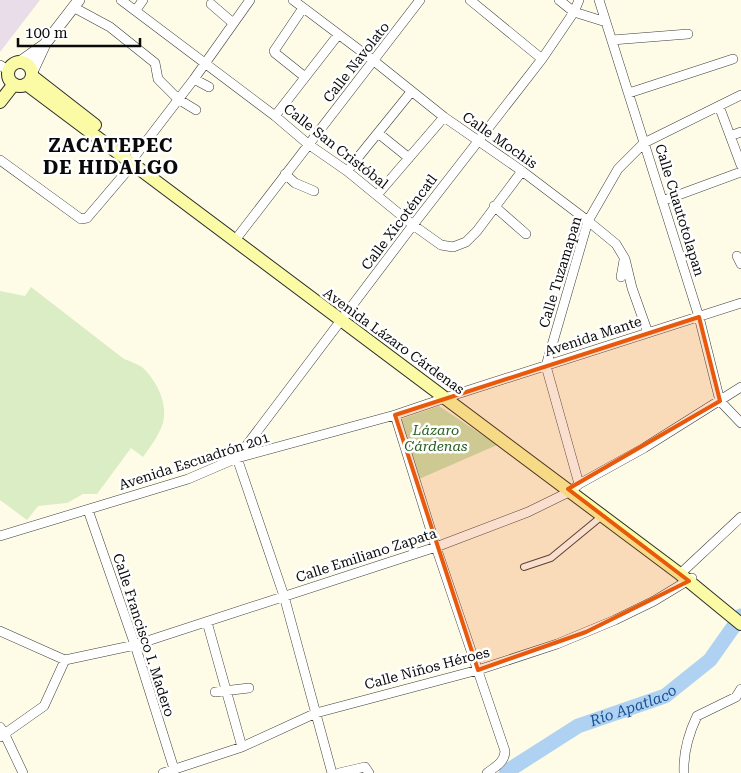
<svg xmlns="http://www.w3.org/2000/svg" width="741" height="773" font-family="'Roboto Serif',serif">
  <style>
    .industrial { fill: #e9dde9 }
    .green { fill: #c8e5b4 }
    .pitch { fill: #dbedc5 }
    .lines { fill: none; stroke-linecap: round; stroke-linejoin: round }
    .river { stroke: #afd2f2; stroke-width: 15 }
    .pedestrian-casing { stroke: #3d3d3d; stroke-width: 8 }
    .minor-casing { stroke: #3d3d3d; stroke-width: 10 }
    .tertiary-casing { stroke: #3d3d3d; stroke-width: 12 }
    .secondary-casing { stroke: #2c2c2c; stroke-width: 14 }
    .pedestrian { stroke: #fff; stroke-width: 6 }
    .minor { stroke: #fff; stroke-width: 9 }
    .tertiary { stroke: #fff; stroke-width: 11 }
    .secondary { stroke: #fbfba5; stroke-width: 12 }
    .marked { fill: #e8590c; fill-opacity: 0.2; stroke: #e8590c; stroke-width: 4; stroke-linejoin: round }
    .labels { text-anchor: middle; stroke-width: 5; stroke-linejoin: round; paint-order: stroke }
    .street-label { font-size: 14px; fill: #0a0a0a; stroke: #fff }
    .park-label { font-size: 14px; font-style: italic; fill: #255d1e; stroke: #fff }
    .water-label { font-size: 15px; font-style: italic; fill: #1a5294; stroke: #fff }
    .district-label { font-size: 19px; font-weight: bold; letter-spacing: 1px; fill: #0a0a0a; stroke: #fff }
  </style>
  <rect width="100%" height="100%" fill="#fefce7"/>
  <!-- industrial -->
  <path class="industrial" d="M0,0H40L0,52Z"/>
  <!-- green -->
  <path class="green" d="M439,406L497,445L419,479L401,419Z"/>
  <!-- pitch -->
  <path class="pitch" d="M31,287L124,359C130,361 137,364 142,367C157,381 168,403 163,423C159,435 151,446 143,457L131,448L97,494H83L67,503L38,506L27,520L0,500V291L25,296Z"/>
  <g class="lines">
    <!-- river -->
    <path class="river" id="s1" d="M506,773L509,770L578,726L665,696L710,660L741,616"/>
    <!-- pedestrian casing -->
    <g class="pedestrian-casing">
      <path id="pedestrian" d="M524,567L551,558L602,516"/>
    </g>
    <!-- minor casing -->
    <g class="minor-casing">
      <path id="minor" d="M121,0L275,116L308,144L347,171L413,225L441,245L453,247L466,242L477,231L522,171
        M293,0L374,61L444,117L522,171L588,221L616,244L625,259L632,288L648,333
        M470,0L542,59
        M559,0L574,12L606,22
        M599,0L699,317L720,401L741,423
        M211,4L233,23
        M73,7L110,27L155,63L158,79L178,99L196,110
        M303,8L274,51L275,53L305,77
        M136,10L143,0
        M612,40L688,34
        M0,65L9,71
        M194,79L209,87
        M629,93L733,59
        M719,106L741,165
        M275,116L338,35
        M378,133L409,158
        M730,136L741,132
        M135,156L194,79L250,0
        M0,160L81,219L87,218L133,164
        M347,171L411,92
        M285,174L295,183L314,191
        M377,195L444,117
        M662,201L741,172
        M494,206L526,234
        M239,235L420,0
        M737,256L741,264
        M621,277L624,260
        M395,415L436,547L505,751C505,762 495,767 487,773
        M579,484L546,366L588,221L618,169L644,143L741,95
        M88,510L135,645L174,769
        M0,536L188,479L237,458L395,415L454,395L741,303
        M680,574L741,517
        M207,622L242,747
        M0,631L65,660L135,645L436,547L528,512L571,491L579,484L644,448L741,387
        M215,692L249,688
        M0,727L5,735L23,773
        M0,737L44,706L65,660
        M163,773L242,747L316,713L478,670L557,644L615,620L654,601L692,578
        M332,773L284,596L237,458L413,225L542,59L574,12L579,0
        M339,773L365,767L369,773
        M684,773C683,752 688,735 697,716L736,697L741,689"/>
    </g>
    <!-- tertiary casing -->
    <g class="tertiary-casing">
      <path id="tertiary" d="M20,62L44,45
        M32,72L45,44L79,0"/>
    </g>
    <!-- secondary casing -->
    <g class="secondary-casing">
      <path id="secondary" d="M8 74a12 12 0 1 1 24 0a12 12 0 1 1-24 0Z
        M32,76L95,125
        M26,84L680,574L741,624
        M0,102L14,84"/>
    </g>
    <!-- pedestrian -->
    <use href="#pedestrian" class="pedestrian"/>
    <!-- minor -->
    <use href="#minor" class="minor"/>
    <!-- tertiary -->
    <use href="#tertiary" class="tertiary"/>
    <!-- secondary -->
    <use href="#secondary" class="secondary"/>
  </g>
  <!-- marked area -->
  <path class="marked" d="M699,317L720,401L568,489L689,581L586,632L478,670L395,415Z"/>
  <g class="labels">
    <!-- street labels -->
    <g class="street-label">
      <text transform="translate(356 62) rotate(-52)" y="5">Calle Navolato</text>
      <text transform="translate(500 140) rotate(35)" y="5">Calle Mochis</text>
      <text transform="translate(336 146) rotate(38)" y="5">Calle San Cristóbal</text>
      <text transform="translate(680 210) rotate(73)" y="5">Calle Cuautotolapan</text>
      <text transform="translate(399 222) rotate(-53)" y="5">Calle Xicoténcatl</text>
      <text transform="translate(560 272) rotate(-73)" y="5">Calle Tuzamapan</text>
      <text transform="translate(593 336) rotate(-18)" y="5">Avenida Mante</text>
      <text transform="translate(394 341) rotate(36)" y="5">Avenida Lázaro Cárdenas</text>
      <text transform="translate(194 461) rotate(-18)" y="5">Avenida Escuadrón 201</text>
      <text transform="translate(366 555) rotate(-18)" y="5">Calle Emiliano Zapata</text>
      <text transform="translate(144 635) rotate(72)" y="5">Calle Francisco I. Madero</text>
      <text transform="translate(427 668) rotate(-15)" y="5">Calle Niños Héroes</text>
    </g>
    <!-- park labels -->
    <g class="park-label">
      <text x="436" y="435">Lázaro<tspan x="436" dy="16">Cárdenas</tspan></text>
    </g>
    <!-- water labels -->
    <g class="water-label">
      <text dy="5" stroke="none"><textPath href="#s1" startOffset="145">Río Apatlaco</textPath></text>
    </g>
    <!-- district labels -->
    <g class="district-label">
      <text x="111" y="152">ZACATEPEC<tspan x="111" dy="22">DE HIDALGO</tspan></text>
    </g>
  </g>
  <!-- scale -->
  <path d="M18 38v8h122v-8" fill="none" stroke="#0a0a0a" stroke-width="2.5"/>
  <text x="25" y="38" font-size="15" fill="#0a0a0a" stroke="#ffffff" stroke-width="4" paint-order="stroke">100 m</text>
</svg>
